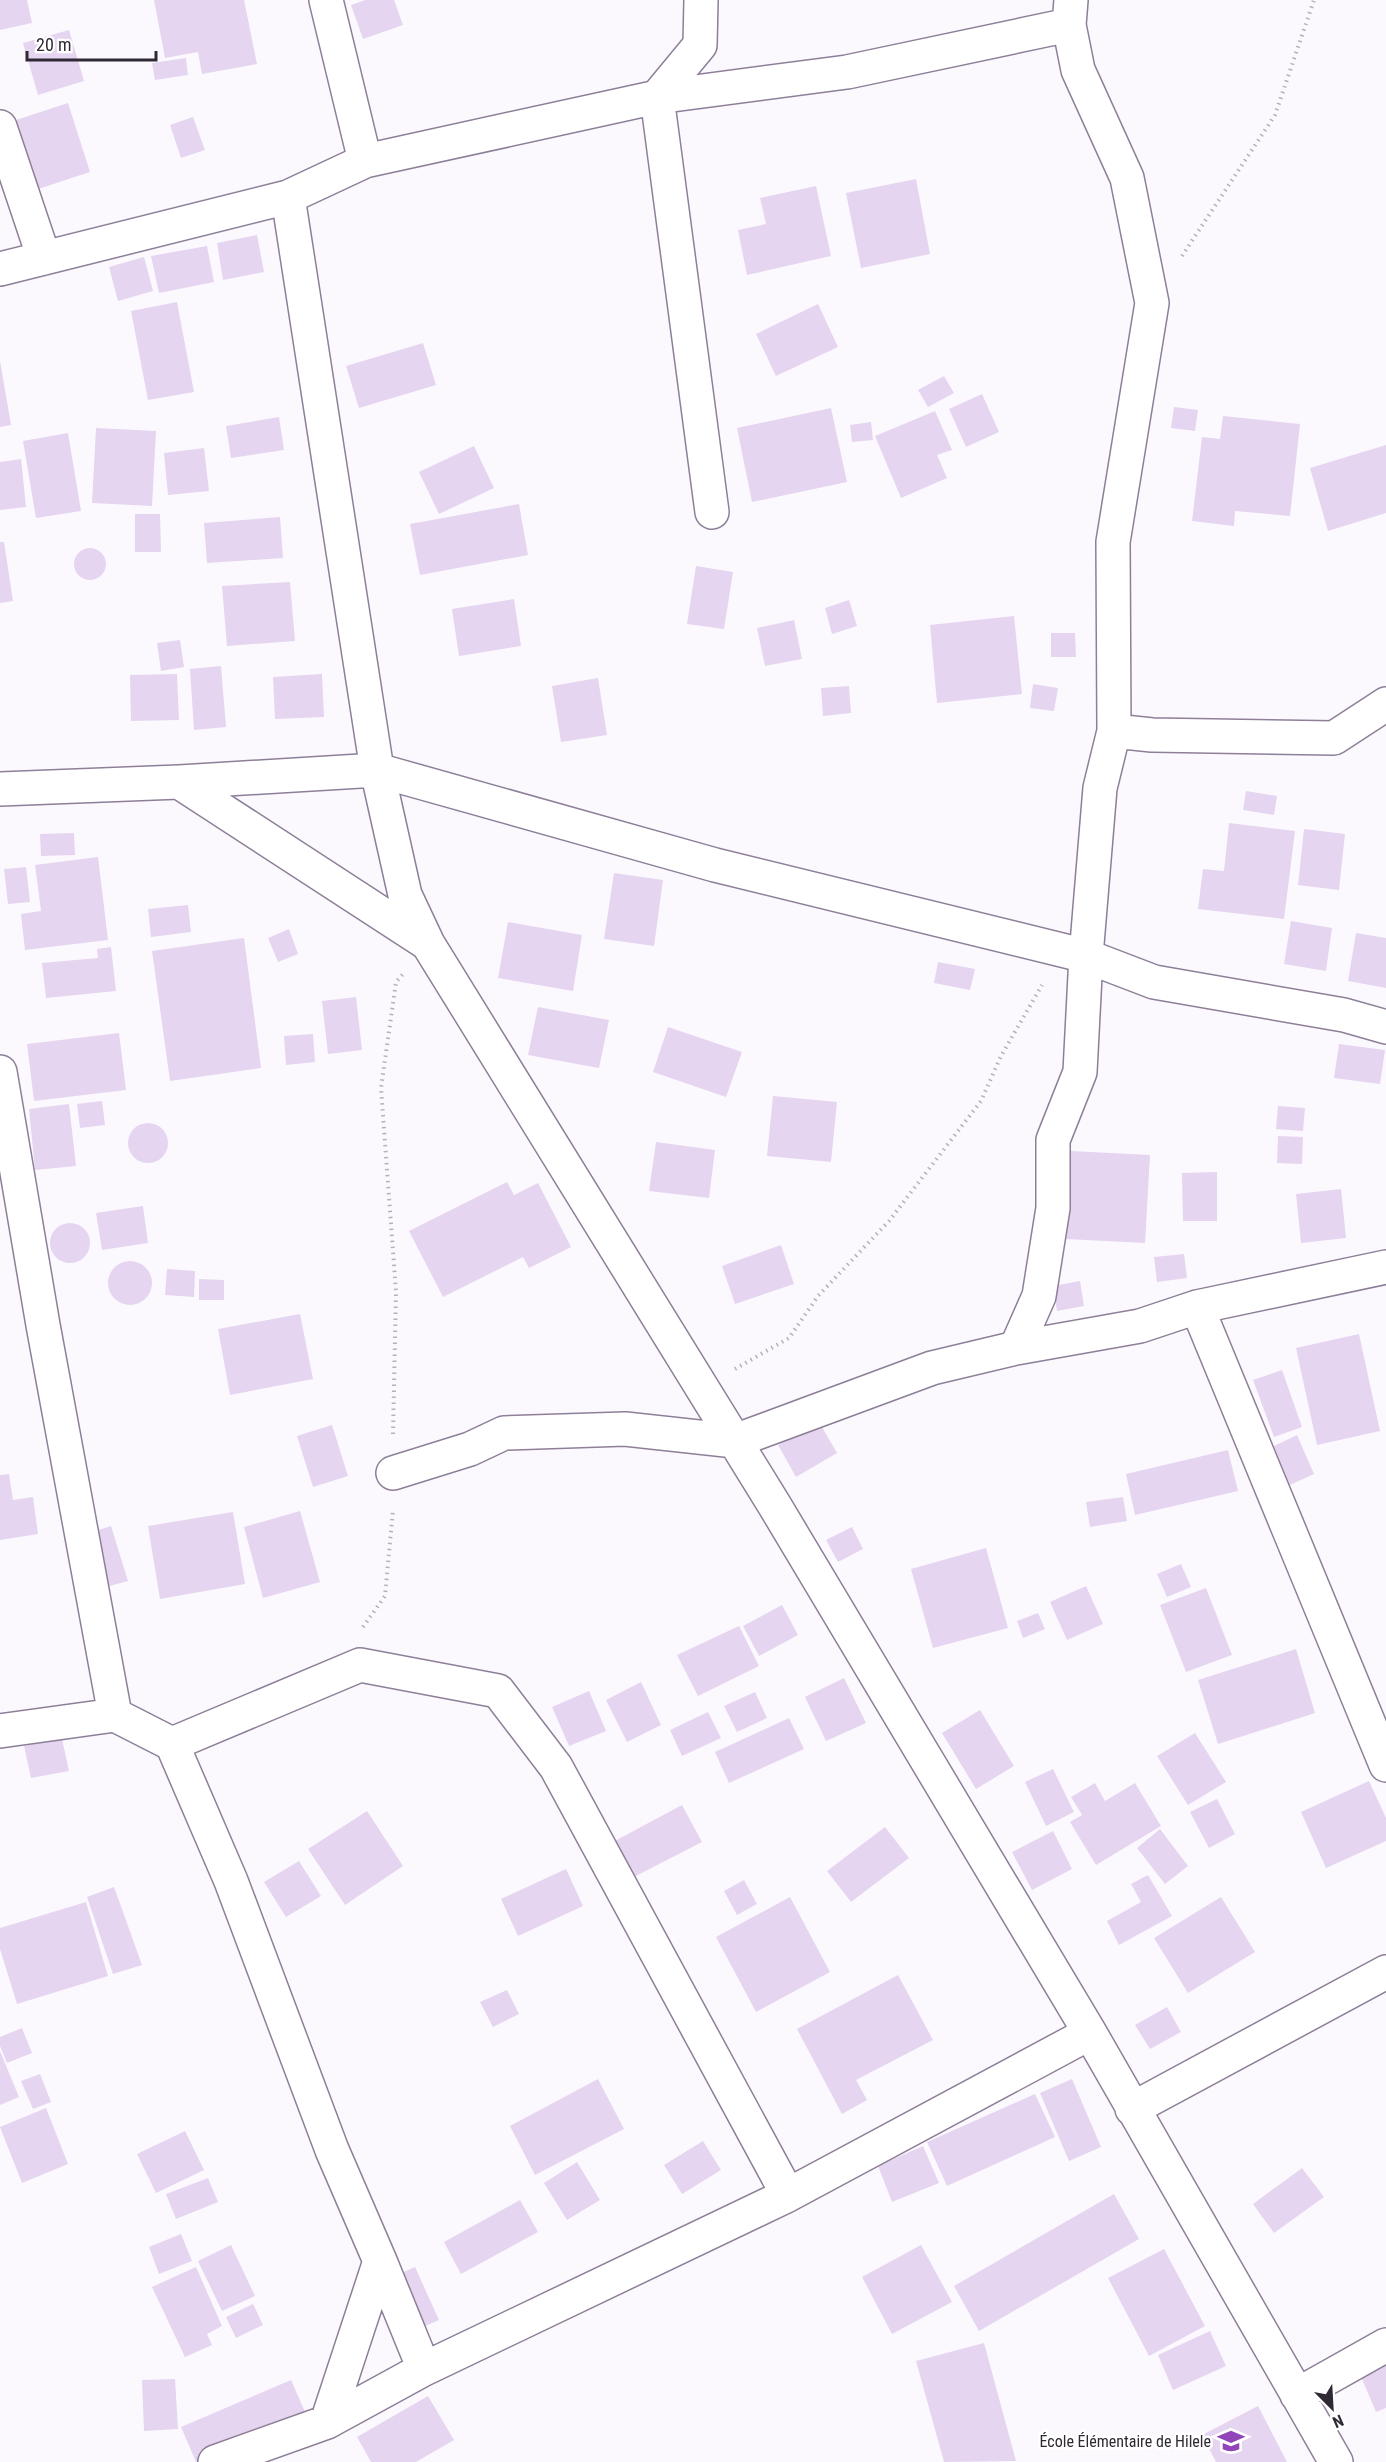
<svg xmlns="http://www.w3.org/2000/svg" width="1386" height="2462" font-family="'Roboto Condensed',sans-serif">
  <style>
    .building { fill: #e5d5f0 }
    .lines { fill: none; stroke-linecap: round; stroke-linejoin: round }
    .minor-casing { stroke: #8e7f98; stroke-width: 36 }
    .path { stroke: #b5b1b8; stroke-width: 4; stroke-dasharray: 1.5 4.5; stroke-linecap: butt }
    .minor { stroke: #fff; stroke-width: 33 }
    .labels { text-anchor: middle; stroke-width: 5; stroke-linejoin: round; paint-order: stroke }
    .poi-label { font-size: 16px; fill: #2f2934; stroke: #fff; text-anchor: end }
  </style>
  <rect width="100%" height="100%" fill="#fcf9fe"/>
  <!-- building -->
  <path class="building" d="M0,0H27L32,23L0,30Z
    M154,0H244L257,64L202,74L198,52L165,58Z
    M365,0H394L403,25L363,39L351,5Z
    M69,30L84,81L38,95L23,43Z
    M186,58L188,75L155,80L152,63Z
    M68,103L90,172L32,191L10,122Z
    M193,117L205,150L181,158L170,125Z
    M916,179L930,254L861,268L846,193Z
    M816,186L831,256L747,275L738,230L766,224L760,198Z
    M257,235L264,272L223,280L217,243Z
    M207,246L214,282L159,293L151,256Z
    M144,257L153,291L118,301L109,267Z
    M177,302L194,392L148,400L131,311Z
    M818,304L838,347L776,376L756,334Z
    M423,343L436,385L359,408L346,366Z
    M0,361L11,425L0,427Z
    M944,376L954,393L928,407L918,390Z
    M982,394L999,432L966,447L949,409Z
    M1174,407L1198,410L1195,431L1171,428Z
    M831,408L847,482L752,502L737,428Z
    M935,411L952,450L937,455L947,478L901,498L875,436Z
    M1223,416L1300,424L1290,516L1235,511L1234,526L1192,521L1202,437L1220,439Z
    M279,417L284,450L231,458L226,426Z
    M871,422L873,440L852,442L850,425Z
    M96,428L156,431L152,506L92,503Z
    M68,433L81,511L36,518L23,441Z
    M1386,445V513L1328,531L1310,468Z
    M474,446L494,488L439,514L419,472Z
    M204,448L209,491L168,495L164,453Z
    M21,459L26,507L0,510V462Z
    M519,504L528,555L420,575L410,524Z
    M135,514H160L161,552H135Z
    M280,517L283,558L207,563L204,523Z
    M0,542H4L13,601L0,603Z
    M74 564a16 16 0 1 1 32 0a16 16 0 1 1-32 0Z
    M696,566L733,572L724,629L687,624Z
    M290,582L295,641L227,646L222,586Z
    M514,599L521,646L459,656L452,609Z
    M849,600L857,626L832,634L825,608Z
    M1014,616L1022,694L937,703L930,625Z
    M794,620L802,659L765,666L757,628Z
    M1051,633H1075L1076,657H1051Z
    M180,640L184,667L161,671L157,643Z
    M221,666L226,727L194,730L190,669Z
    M177,674L179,720L131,721L130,675Z
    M322,674L324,717L275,719L273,677Z
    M598,678L607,735L561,742L552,686Z
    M1033,684L1058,688L1054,711L1030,708Z
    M849,686L851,713L823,716L821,688Z
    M1246,791L1277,796L1274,815L1243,810Z
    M1229,823L1295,831L1284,919L1198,909L1203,869L1224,871Z
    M1304,829L1345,834L1339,890L1298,885Z
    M74,833L75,855L41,856L40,834Z
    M98,857L108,940L25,950L21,914L41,911L35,865Z
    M26,867L30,902L8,904L4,869Z
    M614,873L663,880L654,946L604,939Z
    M188,905L191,932L151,937L148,909Z
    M1291,921L1332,928L1326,971L1284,964Z
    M508,922L582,935L573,991L498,978Z
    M289,929L298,954L278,962L268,938Z
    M1356,933L1386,938V988L1348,981Z
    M244,938L261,1068L170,1081L152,951Z
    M111,947L116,991L46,998L42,963L98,958L97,949Z
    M938,962L975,969L970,990L934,983Z
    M356,997L362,1050L328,1054L322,1001Z
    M538,1007L609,1020L599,1068L528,1055Z
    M668,1027L742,1052L726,1097L653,1072Z
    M119,1033L126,1090L34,1101L27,1044Z
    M313,1034L315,1062L286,1065L284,1036Z
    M1339,1044L1385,1050L1380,1084L1334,1078Z
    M773,1096L837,1102L831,1162L767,1156Z
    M102,1101L105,1125L80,1128L77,1104Z
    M69,1104L76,1166L35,1170L29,1109Z
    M1278,1106L1305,1108L1303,1131L1276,1129Z
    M128 1143a20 20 0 1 1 40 0a20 20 0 1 1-40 0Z
    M1278,1136L1303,1137L1302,1164L1277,1163Z
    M656,1142L715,1150L709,1198L649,1191Z
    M1071,1151L1150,1155L1145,1243L1066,1239Z
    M1217,1172V1221H1183L1182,1173Z
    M507,1182L514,1195L538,1183L571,1247L529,1268L523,1257L443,1297L409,1231Z
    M1341,1189L1346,1238L1301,1243L1296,1194Z
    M143,1206L148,1243L102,1250L96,1213Z
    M50 1243a20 20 0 1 1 40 0a20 20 0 1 1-40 0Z
    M781,1245L794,1284L735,1304L722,1266Z
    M1184,1254L1187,1278L1157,1282L1154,1257Z
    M108 1283a22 22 0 1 1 44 0a22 22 0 1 1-44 0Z
    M167,1269L195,1271L194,1297L165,1295Z
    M199,1279L224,1280V1300H199Z
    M1080,1281L1084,1306L1057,1311L1053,1286Z
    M300,1314L313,1379L230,1395L218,1329Z
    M1359,1334L1380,1431L1317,1445L1296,1348Z
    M1282,1370L1302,1427L1274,1437L1253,1380Z
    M819,1422L837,1453L796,1477L778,1445Z
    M332,1425L348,1476L313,1487L297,1436Z
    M1297,1435L1314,1474L1290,1485L1274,1446Z
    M1228,1450L1238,1491L1135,1515L1126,1474Z
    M9,1474L13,1500L33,1497L38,1534L0,1540V1475Z
    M1123,1497L1127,1521L1090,1527L1086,1502Z
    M300,1511L320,1582L263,1598L244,1527Z
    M233,1512L245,1584L160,1599L148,1526Z
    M111,1526L128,1581L102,1588L86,1534Z
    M852,1527L863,1549L838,1562L826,1540Z
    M986,1548L1008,1628L933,1648L911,1569Z
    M1181,1564L1191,1587L1167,1597L1157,1574Z
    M1086,1586L1103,1624L1067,1640L1050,1602Z
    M1206,1588L1232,1655L1186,1672L1160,1605Z
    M782,1605L798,1635L759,1656L743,1626Z
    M1038,1613L1045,1629L1023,1638L1017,1621Z
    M739,1626L759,1666L698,1696L677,1655Z
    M1296,1649L1315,1713L1218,1744L1198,1680Z
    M844,1678L866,1723L826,1741L805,1697Z
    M641,1682L661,1725L627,1742L606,1700Z
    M589,1691L606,1731L569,1746L552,1707Z
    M755,1692L767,1718L737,1732L724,1706Z
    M980,1710L1014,1766L976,1789L942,1733Z
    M708,1712L721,1738L682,1756L670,1730Z
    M789,1718L804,1749L729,1783L715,1752Z
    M1195,1733L1226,1782L1188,1805L1157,1756Z
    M62,1739L69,1771L31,1778L24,1746Z
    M1053,1769L1074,1812L1046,1826L1025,1782Z
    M1369,1781L1386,1818V1841L1326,1868L1301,1812Z
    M1095,1783L1105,1801L1135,1783L1161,1826L1096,1865L1070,1822L1082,1815L1071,1797Z
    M1217,1799L1235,1834L1209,1848L1190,1812Z
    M682,1805L702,1842L630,1879L611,1843Z
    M367,1811L403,1866L345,1905L308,1849Z
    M885,1827L909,1858L851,1902L827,1871Z
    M1160,1829L1188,1866L1165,1884L1137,1848Z
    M1053,1831L1072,1869L1032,1890L1012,1852Z
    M299,1861L321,1896L286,1917L264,1882Z
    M566,1869L583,1906L518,1936L501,1899Z
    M1148,1875L1172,1916L1119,1945L1107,1921L1141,1902L1131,1884Z
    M744,1880L757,1904L737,1915L724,1891Z
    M114,1887L142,1965L113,1974L87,1897Z
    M790,1897L830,1972L756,2012L716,1937Z
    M1221,1897L1255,1952L1188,1993L1154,1938Z
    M86,1902L108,1976L17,2004L0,1949V1928Z
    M898,1975L933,2040L856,2080L867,2100L842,2114L797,2029Z
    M507,1990L519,2014L493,2027L480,2002Z
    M1167,2007L1181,2032L1150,2049L1135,2025Z
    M22,2028L32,2053L7,2063L0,2046V2037Z
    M0,2051L19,2097L0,2105Z
    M40,2074L51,2102L33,2109L21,2081Z
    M598,2079L624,2129L535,2175L510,2126Z
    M1072,2079L1101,2147L1069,2161L1040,2093Z
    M1035,2094L1055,2137L947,2186L927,2142Z
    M46,2108L68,2164L22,2183L0,2127Z
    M185,2131L204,2170L156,2193L137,2154Z
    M703,2141L721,2170L682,2194L664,2165Z
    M923,2146L939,2183L892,2202L878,2166Z
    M577,2162L600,2200L567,2220L544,2183Z
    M1302,2168L1324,2197L1274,2233L1253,2204Z
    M208,2178L218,2202L176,2219L166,2194Z
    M1114,2194L1139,2239L979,2331L954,2286Z
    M520,2200L538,2232L461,2274L444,2242Z
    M181,2234L192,2261L159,2274L149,2247Z
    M231,2245L255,2296L222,2311L198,2261Z
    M921,2245L952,2302L892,2334L862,2277Z
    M1164,2249L1205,2326L1149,2356L1108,2278Z
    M196,2267L222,2326L207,2334L212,2345L185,2357L152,2287Z
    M415,2267L439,2320L416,2330L393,2277Z
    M253,2304L263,2325L236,2338L226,2317Z
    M1210,2331L1226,2366L1173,2390L1158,2355Z
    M984,2343L1016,2461L944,2462L916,2361Z
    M1386,2352V2408L1376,2412L1356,2365Z
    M175,2379L178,2429L144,2431L142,2380Z
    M291,2380L306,2414L196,2462L181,2427Z
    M428,2396L454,2440L416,2462H371L357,2437Z
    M1258,2406L1287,2462H1216L1202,2435Z"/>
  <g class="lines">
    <!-- minor casing -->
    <g class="minor-casing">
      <path id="minor" d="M326,0L365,161
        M0,127L44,258
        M288,197L377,770L405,895L428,944L775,1506L1090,2033L1336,2462
        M0,269L288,197L365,161L657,97L700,45L701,0
        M712,512L657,97L847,72L1069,25
        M1114,731L1152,735L1334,738L1386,704
        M179,782L428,944
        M0,789L179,782L377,770L715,865L1086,956L1154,982L1344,1015L1386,1027
        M0,1072L43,1325L115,1715
        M1197,1307L1386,1765
        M1016,1348L1039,1296L1053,1208V1140L1080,1072L1086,956L1100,788L1114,731L1113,542L1152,303L1127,178L1078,70L1069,25L1071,0
        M393,1473L470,1449L504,1433L625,1429L735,1441L932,1368L1016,1348L1140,1326L1197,1307L1386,1267
        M0,1731L115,1715L172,1744L231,1881L332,2150L380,2261L424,2369
        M172,1744L360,1665L498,1691L556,1767L788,2195
        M1132,2109L1386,1972
        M1297,2395L1386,2345
        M327,2422L380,2261
        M215,2462L327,2422L424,2369L788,2195L1090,2033"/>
    </g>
    <!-- path -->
    <path class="path" d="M1182,256L1275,115L1314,0
      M735,1369L789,1338L818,1296L889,1221L981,1101L1001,1056L1042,985
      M393,1434L396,1292L381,1088L396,982L403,974
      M363,1627L385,1596L393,1510"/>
    <!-- minor -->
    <use href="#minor" class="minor"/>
  </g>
  <!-- icons -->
  <defs>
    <g id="school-bare" transform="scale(2.07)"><path d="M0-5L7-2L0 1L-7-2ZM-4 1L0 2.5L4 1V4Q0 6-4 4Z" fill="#9046b9" stroke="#fff" stroke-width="2.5" paint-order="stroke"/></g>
  </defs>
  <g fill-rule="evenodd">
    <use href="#school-bare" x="1231" y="2441"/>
  </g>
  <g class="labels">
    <!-- poi labels -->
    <g class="poi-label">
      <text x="1211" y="2447">École Élémentaire de Hilele</text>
    </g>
  </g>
  <!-- north arrow -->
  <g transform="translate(1332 2408) rotate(156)" stroke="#ffffff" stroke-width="4.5" paint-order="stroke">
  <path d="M0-4.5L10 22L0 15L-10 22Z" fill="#2f2934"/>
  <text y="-9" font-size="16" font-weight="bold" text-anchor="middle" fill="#2f2934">N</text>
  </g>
  <!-- scale -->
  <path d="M27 51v9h129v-9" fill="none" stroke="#2f2934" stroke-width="3"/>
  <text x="36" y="51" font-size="18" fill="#2f2934" stroke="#ffffff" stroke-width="4.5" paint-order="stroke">20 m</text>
</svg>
